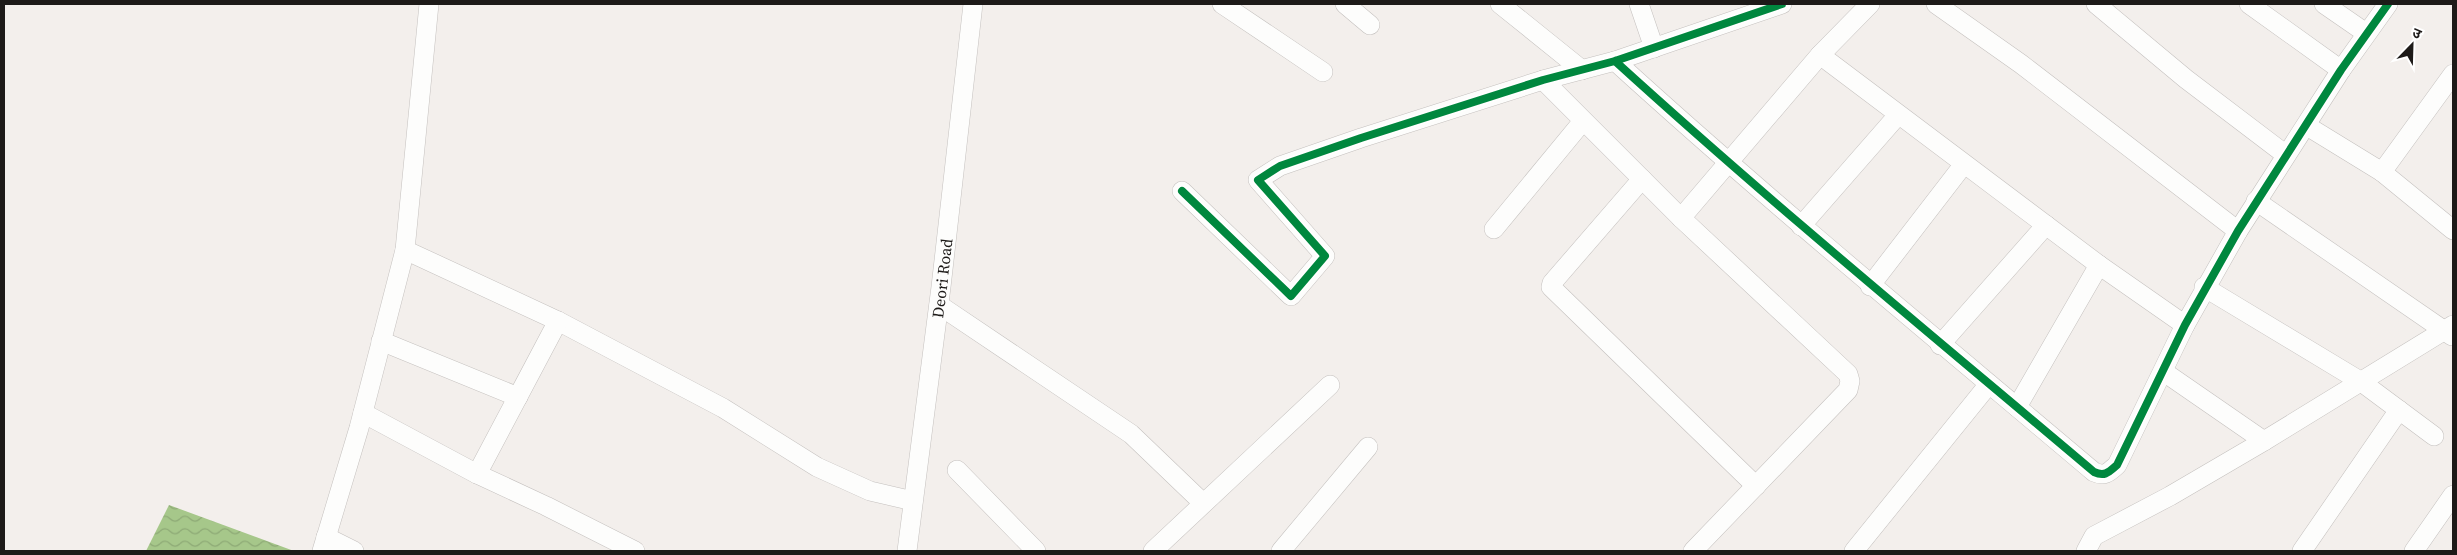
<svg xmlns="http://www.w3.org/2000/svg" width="2457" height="555" font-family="'Source Serif 4','Noto Sans Devanagari',serif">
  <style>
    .water { fill: url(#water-waves) }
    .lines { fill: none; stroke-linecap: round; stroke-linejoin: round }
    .minor-casing { stroke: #c4c0be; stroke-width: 20 }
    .minor { stroke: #fdfdfc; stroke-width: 19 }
    .cycleway-casing { stroke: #fff; stroke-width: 11 }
    .cycleway { stroke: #00873e; stroke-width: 8 }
    .labels { text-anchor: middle; stroke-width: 4; stroke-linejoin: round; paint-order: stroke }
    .street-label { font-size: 16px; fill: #1d1a18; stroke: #fff }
  </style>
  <defs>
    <pattern id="water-waves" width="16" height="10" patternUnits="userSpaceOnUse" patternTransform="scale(1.25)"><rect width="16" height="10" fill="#a6c78a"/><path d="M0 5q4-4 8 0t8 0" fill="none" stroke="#8eaa76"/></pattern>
  </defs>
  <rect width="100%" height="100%" fill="#f3efec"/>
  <!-- water -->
  <path class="water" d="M169,505L294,551H146Z"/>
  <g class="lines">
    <!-- minor casing -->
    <g class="minor-casing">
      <g id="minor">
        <path d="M1222,4L1323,72"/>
        <path d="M1345,4L1370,25"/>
        <path d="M1500,4L1582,70"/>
        <path d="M1639,4L1654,48"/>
        <path d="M1936,4L2021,64L2238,231"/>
        <path d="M2096,4L2186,79L2286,155"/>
        <path d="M2249,4L2341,70"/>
        <path d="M2324,4L2366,33"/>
        <path d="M1820,55L2099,265L2185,325"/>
        <path d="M1615,61C1771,203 1933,336 2094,472C2105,477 2109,472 2117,465L2185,325L2238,231L2341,70L2388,4"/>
        <path d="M1543,80L1681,218L1848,374L1850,381L1848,390L1693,551"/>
        <path d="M2307,126L2382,172L2453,230"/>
        <path d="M2382,172L2453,74"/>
        <path d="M1642,179L1552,283L1551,287L1756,486"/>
        <path d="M1182,191L1291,296L1325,256L1258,180L1280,166L1361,138L1543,80L1615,61L1782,4"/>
        <path d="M2256,201L2452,336"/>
        <path d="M1681,218L1820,55L1870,4"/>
        <path d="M1801,226L1898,115"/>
        <path d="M1494,229L1583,121"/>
        <path d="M405,250L558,321L723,408L817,467L870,491L913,501"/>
        <path d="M1870,286L1964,164"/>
        <path d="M2204,287L2360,381L2434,436"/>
        <path d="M939,305L1131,434L1203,503"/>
        <path d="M381,341L518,397"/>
        <path d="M1940,345L2046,225"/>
        <path d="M2164,372L2264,441"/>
        <path d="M2017,407L2099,265"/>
        <path d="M363,413L477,474L546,506L635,551"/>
        <path d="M957,470L1036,551"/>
        <path d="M477,474L558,321"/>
        <path d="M326,537L354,551"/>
        <path d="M322,551L359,428L405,250L429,4"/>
        <path id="s1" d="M907,551L941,287L973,4"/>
        <path d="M1153,551L1330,385"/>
        <path d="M1281,551L1368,447"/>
        <path d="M1854,551L1989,384"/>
        <path d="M2086,551L2094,536L2170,496L2264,441L2453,325"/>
        <path d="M2302,551L2399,410"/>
        <path d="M2414,551L2453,495"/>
      </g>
    </g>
    <!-- minor -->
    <use href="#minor" class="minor"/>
    <!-- cycleway casing -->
    <g class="cycleway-casing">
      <path id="cycleway" d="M1615,61C1771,203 1933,336 2094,472C2105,477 2109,472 2117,465L2185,325L2238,231L2341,70L2388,4
        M1182,191L1291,296L1325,256L1258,180L1280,166L1361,138L1543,80L1615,61L1782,4"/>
    </g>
    <!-- cycleway -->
    <use href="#cycleway" class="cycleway"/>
  </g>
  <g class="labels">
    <!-- street labels -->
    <g class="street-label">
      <text dy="6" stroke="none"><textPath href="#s1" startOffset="275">Deori Road</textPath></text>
    </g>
  </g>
  <!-- border -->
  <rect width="2457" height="555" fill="none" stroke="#1d1a18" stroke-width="10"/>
  <!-- north arrow -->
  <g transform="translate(2412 45) rotate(23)" stroke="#ffffff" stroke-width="4" paint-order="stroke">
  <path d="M0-4L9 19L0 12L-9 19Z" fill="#1d1a18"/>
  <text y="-8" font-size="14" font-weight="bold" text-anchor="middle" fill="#1d1a18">उ</text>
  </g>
</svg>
